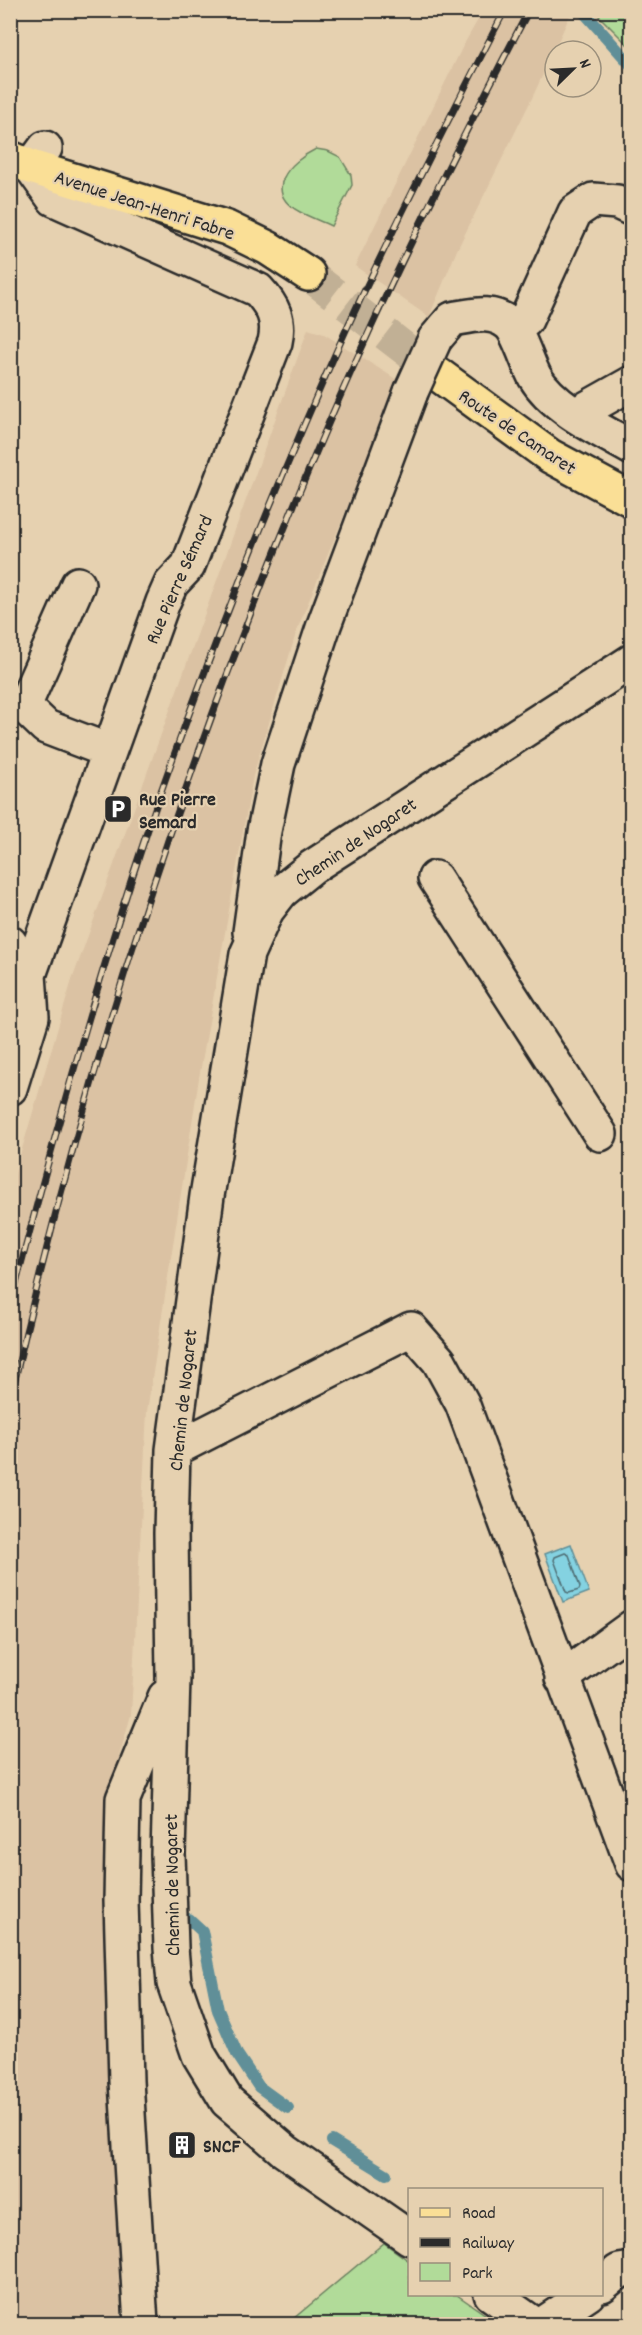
<svg xmlns="http://www.w3.org/2000/svg" width="642" height="2335" font-family="Dekko,sans-serif">
  <style>
    .built { fill: #dbc2a3 }
    .green { fill: #b1db99; stroke: #6e8362; stroke-width: 1.5 }
    .water { fill: #84d2e1; stroke: #608f98; stroke-width: 1.5 }
    .lines { fill: none; stroke-linecap: round; stroke-linejoin: round }
    .shore { stroke: #4f6e74; stroke-width: 1.5 }
    .stream { stroke: #608f98; stroke-width: 12 }
    .major-tunnel { stroke: #c1b095; stroke-width: 33; stroke-dasharray: 33 16; stroke-linecap: butt }
    .minor-casing { stroke: #2b2b2b; stroke-width: 38 }
    .major-casing { stroke: #2b2b2b; stroke-width: 38 }
    .minor { stroke: #e6d1b0; stroke-width: 33 }
    .major { stroke: #fadf96; stroke-width: 33 }
    .rail-casing { stroke: #2b2b2b; stroke-width: 7 }
    .rail { stroke: #e6d1b0; stroke-width: 4.5; stroke-dasharray: 14; stroke-linecap: butt }
    .minor-bridge-casing { stroke: #2b2b2b; stroke-width: 38; stroke-linecap: butt }
    .minor-bridge { stroke: #e6d1b0; stroke-width: 33 }
    .labels { text-anchor: middle; stroke-width: 4.5; stroke-linejoin: round; paint-order: stroke }
    .street-label { font-size: 20px; fill: #2b2b2b; stroke: #e6d1b0 }
    .poi-label { font-size: 20px; font-weight: bold; fill: #2b2b2b; stroke: #e6d1b0; text-anchor: start }
  </style>
  <rect width="100%" height="100%" fill="#e6d1b0"/>
  <filter id="ink" filterUnits="userSpaceOnUse"><feTurbulence type="fractalNoise" baseFrequency=".0167" numOctaves="2"/><feDisplacementMap in="SourceGraphic" scale="12" xChannelSelector="R" yChannelSelector="G"/><feConvolveMatrix kernelMatrix="1 2 1 2 8 2 1 2 1" color-interpolation-filters="sRGB"/></filter>
  <g filter="url(#ink)">
    <!-- built -->
    <path class="built" d="M483,11H572L533,96L457,250L429,317L355,266L463,46Z
      M308,329L324,334L399,381L297,630L253,776L199,1078L147,1411L131,1715L110,1788L121,2324H11V1186L72,980Z"/>
    <!-- green -->
    <path class="green" d="M594,11H631V48Z
      M316,149L328,151L340,157L351,175L352,185L331,226C321,221 309,217 300,212C262,192 289,162 316,149Z
      M384,2243L409,2261L410,2294L457,2295L499,2324H287Z"/>
    <!-- water -->
    <path class="water" d="M571,1544L589,1592L563,1602L545,1554Z"/>
    <g class="lines">
      <!-- shore -->
      <path class="shore" d="M565,1553L569,1555L580,1587L579,1590L569,1593L566,1592L554,1560L555,1557Z"/>
      <!-- stream -->
      <path class="stream" d="M582,10L632,66
        M189,1919L202,1931L218,2010L237,2054L259,2087L288,2108
        M332,2141L386,2174"/>
      <!-- major-tunnel -->
      <path class="major-tunnel" d="M308,274L439,375"/>
      <!-- minor casing -->
      <g class="minor-casing">
        <path id="minor" d="M510,324L526,320L575,212L593,200L617,202L632,209
          M435,339L452,319C471,316 492,309 509,324C519,333 528,365 535,377C554,409 601,430 632,448
          M575,415L632,383
          M78,584L24,706L46,727L109,751
          M435,878L600,1134
          M250,932L264,831L278,764L324,625L411,392
          M10,943L29,975
          M10,1088L32,1017L29,975L163,602L171,584L188,566L275,342C280,320 273,306 258,290L54,199L31,167L45,148
          M173,1450L411,1329L439,1361L462,1403L632,1864
          M562,1678L632,1627
          M410,2238L285,2151L227,2101L199,2055L174,1983L171,1948L168,1854L173,1678L171,1533L173,1450L207,1196L247,954L267,910L281,892L312,867L632,661
          M602,2285L619,2271L632,2269
          M491,2294L534,2324
          M141,2324L126,2081L121,1900L123,1799L165,1697
          M543,2324L588,2294"/>
      </g>
      <!-- major casing -->
      <g class="major-casing">
        <path id="major" d="M10,158L31,167L227,228L268,248L308,274
          M439,375L550,456L632,500"/>
      </g>
      <!-- minor -->
      <use href="#minor" class="minor"/>
      <!-- major -->
      <use href="#major" class="major"/>
      <!-- rail casing -->
      <g class="rail-casing">
        <path id="rail" d="M10,1307C54,1136 101,965 159,797C215,639 277,482 346,330C396,222 450,116 505,10
          M10,1401C82,1080 184,765 312,462C376,308 451,158 529,10"/>
      </g>
      <!-- rail -->
      <use href="#rail" class="rail"/>
      <!-- minor-bridge casing -->
      <g class="minor-bridge-casing">
        <path id="minor-bridge" d="M411,392L435,339"/>
      </g>
      <!-- minor-bridge -->
      <use href="#minor-bridge" class="minor-bridge"/>
    </g>
  </g>
  <!-- icons -->
  <defs>
    <g id="parking-square" transform="scale(1.5)"><rect x="-9" y="-9" width="18" height="18" rx="4" fill="#2b2b2b" stroke="#e6d1b0"/><path d="M-3.5-5.5H1a3.5 3.5 0 0 1 0 7H-1V5.5H-3.5ZM-1-3.4V-.6H.8a1.4 1.4 0 0 0 0-2.8Z" fill="#fff"/></g>
    <g id="building-square" transform="scale(1.5)"><rect x="-9" y="-9" width="18" height="18" rx="4" fill="#2b2b2b" stroke="#e6d1b0"/><path d="M-4-6H4V6H1V3H-1V6H-4ZM-2.5-4.3h1.7v1.8h-1.7ZM.8-4.3h1.7v1.8H.8ZM-2.5-1h1.7V.8h-1.7ZM.8-1h1.7V.8H.8Z" fill="#fff"/></g>
  </defs>
  <g fill-rule="evenodd">
    <use href="#parking-square" x="118" y="809"/>
    <use href="#building-square" x="182" y="2145"/>
  </g>
  <g class="labels">
    <!-- street labels -->
    <g class="street-label">
      <text transform="translate(145 204) rotate(18)" y="7">Avenue Jean-Henri Fabre</text>
      <text transform="translate(518 431) rotate(34)" y="7">Route de Camaret</text>
      <text transform="translate(178 579) rotate(-66)" y="7">Rue Pierre Sémard</text>
      <text transform="translate(355 841) rotate(-34)" y="7">Chemin de Nogaret</text>
      <text transform="translate(182 1400) rotate(-84)" y="7">Chemin de Nogaret</text>
      <text transform="translate(171 1885) rotate(-91)" y="7">Chemin de Nogaret</text>
    </g>
    <!-- poi labels -->
    <g class="poi-label">
      <text x="139" y="805">Rue Pierre<tspan x="139" dy="23">Semard</tspan></text>
      <text x="203" y="2152">SNCF</text>
    </g>
  </g>
  <!-- margin -->
  <rect width="642" height="2335" fill="none" stroke="#e6d1b0" stroke-width="36"/>
  <rect x="18" y="18" width="606" height="2299" fill="none" stroke="#2b2b2b" stroke-width="2" filter="url(#ink)"/>
  <!-- legend -->
  <rect x="408" y="2188" width="195" height="108" fill="#e6d1b0" stroke="#9b8f7b" stroke-width="1.5"/>
  <rect x="420" y="2208" width="30" height="9" fill="#fadf96" stroke="#9b8f7b" stroke-width="1.5"/>
  <text x="462" y="2218" font-size="18" fill="#2b2b2b">Road</text>
  <rect x="420" y="2238" width="30" height="9" fill="#2b2b2b" stroke="#9b8f7b" stroke-width="1.5"/>
  <text x="462" y="2248" font-size="18" fill="#2b2b2b">Railway</text>
  <rect x="420" y="2263" width="30" height="18" fill="#b1db99" stroke="#9b8f7b" stroke-width="1.5"/>
  <text x="462" y="2278" font-size="18" fill="#2b2b2b">Park</text>
  <!-- north arrow -->
  <g transform="translate(573 69) rotate(66)"><circle r="28" fill="#e6d1b0" stroke="#9b8f7b" stroke-width="1.5"/>
  <path d="M0-4.5L10 22L0 15L-10 22Z" fill="#2b2b2b"/>
  <text y="-9" font-size="16" font-weight="bold" text-anchor="middle" fill="#2b2b2b">N</text>
  </g>
</svg>
